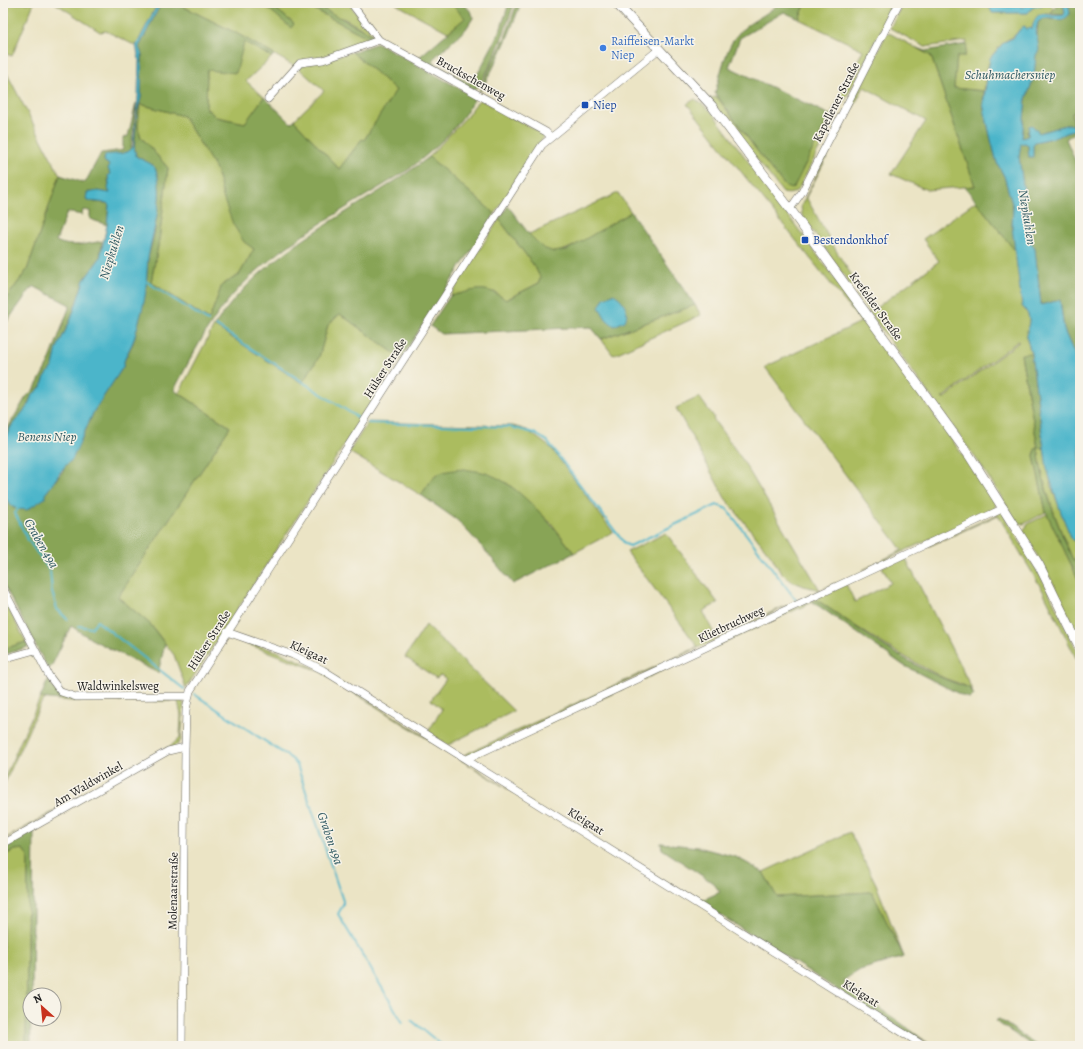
<svg xmlns="http://www.w3.org/2000/svg" width="1083" height="1049" font-family="Alegreya,serif">
  <style>
    .green { fill: #abbc5f; stroke: #646c3e; fill-rule: evenodd }
    .forest { fill: #88a456; stroke: #526039; fill-rule: evenodd }
    .water { fill: #4cb5ca; stroke: #346873 }
    .lines { fill: none; stroke-linecap: round; stroke-linejoin: round }
    .stream { stroke: #4cb5ca; stroke-width: 2 }
    .minor-casing { stroke: #646257; stroke-width: 8 }
    .major-casing { stroke: #646257; stroke-width: 10 }
    .minor { stroke: #fff; stroke-width: 7 }
    .major { stroke: #fff; stroke-width: 9 }
    .shop-dot { fill: #3f7fe0; stroke: #f7f3e8; stroke-width: 1.5 }
    .transit-dot { fill: #1a4fb4; stroke: #f7f3e8; stroke-width: 1.5 }
    .labels { text-anchor: middle; stroke-width: 3; stroke-linejoin: round; paint-order: stroke }
    .shop-label { font-size: 12px; fill: #366cbe; stroke: #f7f3e8; text-anchor: start }
    .street-label { font-size: 12px; fill: #1c1c1c; stroke: #f7f3e8 }
    .transit-label { font-size: 12px; fill: #164399; stroke: #f7f3e8; text-anchor: start }
    .water-label { font-size: 13px; font-style: italic; fill: #2f5962; stroke: #f7f3e8 }
  </style>
  <rect width="100%" height="100%" fill="#f7f3e8"/>
  <filter id="ink" filterUnits="userSpaceOnUse"><feTurbulence type="fractalNoise" baseFrequency=".025" numOctaves="2"/><feDisplacementMap in="SourceGraphic" scale="8" xChannelSelector="R" yChannelSelector="G"/><feConvolveMatrix kernelMatrix="1 2 1 2 8 2 1 2 1" color-interpolation-filters="sRGB"/></filter>
  <filter id="wash" filterUnits="userSpaceOnUse"><feTurbulence type="fractalNoise" baseFrequency=".012" numOctaves="4" result="noise"/><feDisplacementMap in="SourceGraphic" scale="16" xChannelSelector="R" yChannelSelector="G"/><feGaussianBlur stdDeviation="0.9" result="paint"/><feColorMatrix in="noise" values="0 0 0 0 0 0 0 0 0 0 0 0 0 0 0 0 0 1.4 0 .05"/><feComposite in="paint" operator="in"/></filter>
  <g filter="url(#wash)">
    <rect width="100%" height="100%" fill="#ebe4c5"/>
    <!-- green -->
    <path class="green" d="M3,3H34L12,56L3,53Z
      M55,3H158L136,46L106,31L100,32Z
      M176,3H262L294,24L269,3H302L373,40L294,66L236,33Z
      M312,3H348L375,36L343,18L338,17Z
      M399,3H451L466,18L448,32L396,4Z
      M806,3H895L800,186C795,193 792,195 783,193L709,98L717,97L770,168L786,187L828,121L863,50L799,19Z
      M903,3H988L993,13H1028L1033,7L1041,6L1043,3H1049L1053,8L1051,14H1042L1032,29L1019,30C1012,40 1009,37 1003,43C986,60 987,69 984,91L954,88L957,55L965,56L967,41L925,47L890,28Z
      M887,33L891,34L931,56L975,186L927,190L891,174L926,121L864,87L806,197L838,254L858,285L851,286L802,215L801,206Z
      M244,41L272,57L246,81L264,97L245,123L216,117L206,108L207,69Z
      M352,52L396,90L364,140L362,139L339,169L294,120L324,91L297,67Z
      M3,66L60,175L27,270L3,303Z
      M695,99L711,111L920,394L996,503L995,509L863,570L902,550L765,367L861,322L687,104Z
      M481,100L545,135L495,214L429,157L467,116L478,101Z
      M140,104L183,116L216,169L224,200L244,241L254,249L239,275L222,285L209,320L151,282L159,241L168,168L141,137L138,128Z
      M1080,111V128L1075,129L1072,113Z
      M618,193L631,212C616,221 569,253 554,252C543,251 536,242 529,234Z
      M976,201L1016,252L1022,306C1035,321 1026,323 1027,337C1027,342 1030,348 1031,353L1021,355L1038,448H1044L1051,486L1072,540L1080,543V557L1073,560C1058,524 1042,487 1038,448L1034,456L1046,512L1024,524L1018,523L980,464L856,294L861,288L876,308L939,261L923,239ZM1018,341L1019,342L943,399L942,398Z
      M499,219L535,267L540,277L539,283L505,300L495,292L450,296Z
      M695,305L701,315L613,355L601,339Z
      M340,314L401,358L186,688L174,655L150,624L118,597L230,427L179,393L214,326L302,383L319,357L328,325Z
      M699,397L714,417L713,419L742,459L820,590L836,583L470,755H464L698,647L627,552L666,533L718,603L703,611L716,638L820,590L804,586L789,580L779,570L772,557L725,498L676,408Z
      M368,422L513,426L527,430L551,448L613,532L574,553L552,524L507,483L436,474L421,495L349,452Z
      M1002,512L1045,584L1080,657V666L1043,591L998,515L905,557L973,691C968,685 950,681 942,677C897,654 859,629 817,600L476,756L846,584L855,602L891,583L882,567Z
      M1047,514L1080,583V639L1052,581L1023,531L1028,524Z
      M3,598L26,642L3,649Z
      M426,625L514,711L448,745L428,732L442,709L431,700L446,679L441,675L436,678L405,657Z
      M229,637L277,651L324,672L538,808L319,671Z
      M61,697L73,699H181L184,704L181,740L178,744L3,840L172,745L180,737L181,715L178,701H72L59,700Z
      M40,698L46,699L41,703L3,787V781Z
      M850,832L876,884L904,957L872,892L777,897L763,872Z
      M23,849L28,857L26,1046H3V856L15,850Z"/>
    <!-- forest -->
    <path class="forest" d="M161,3H176L236,33L274,55L272,57L244,42L236,73L207,70L206,108L216,117L245,123L264,97L291,123L294,120L339,169L362,139L364,140L396,90L352,52L378,43L471,95L474,100C458,128 433,151 408,170C349,207 276,245 231,297C207,325 191,358 174,390L230,427L118,597L150,624L165,644L158,673L91,639L71,626L51,667L48,669L3,583V494L11,506L22,509L45,494L63,471L66,464L78,447L94,411L123,367L124,361L133,343L142,308L146,287L148,258L155,230L158,176L152,165L136,156L134,146L137,112L141,98L142,55L139,47ZM140,104L183,116L216,169L224,200L233,224L244,242L254,249L239,275L222,285L209,320L151,282L159,241L168,168L141,137L138,128Z
      M262,3H269L294,24L291,28Z
      M302,3H312L375,36L373,40Z
      M451,3H463L472,13L473,18L466,29L435,57L433,62L438,66L469,83L475,79L500,31L509,3H514C509,21 488,79 474,90L417,59L465,18Z
      M517,3H520L519,8C508,38 496,65 479,93L481,86L505,38Z
      M779,3H806L799,19L784,12L740,38L729,67L830,115L794,187L791,189L786,187L770,168L715,93C720,76 726,47 737,35C748,21 767,16 779,3Z
      M1057,3H1063L1065,12L1064,15L1051,14Z
      M1068,3H1080V111L1072,113L1074,126L1069,124L1039,133L1036,130L1027,131L1028,136L1022,138L1026,99L1034,77L1038,22L1043,18L1061,20L1070,13Z
      M967,44L965,56H957L954,88L984,91L983,104L991,140L997,163L1004,176L1013,207L1012,227L1016,252L965,187L975,186L931,56L917,48L925,51Z
      M136,103L131,150L122,154L105,155V162L109,165L110,174L108,179L110,193L88,192L94,202L107,203L109,205L107,225L90,219V211L83,210L82,215L67,212L56,241C69,248 88,244 102,241L100,258L84,280L71,319L57,348L53,366L45,377L41,387L32,395L27,407L12,425L3,442V436L26,397L35,388L49,362L70,305L33,286L3,327V303L27,270L60,175L85,183L101,153L123,150V138L128,136Z
      M1075,129L1076,132L1066,139L1080,172V367L1064,330L1060,300L1041,305L1035,249L1031,242L1019,157L1020,144L1026,143L1028,145L1029,157L1033,156V145L1035,142L1057,137Z
      M429,157L495,214L401,358L340,314L328,325L319,357L302,383L214,326C265,248 357,212 429,157Z
      M508,206L529,234L543,248L554,252L567,250L631,212L695,305L601,339L591,327L441,334L430,326L450,296C474,291 484,283 506,300L539,283L540,277L535,267L499,219Z
      M1031,353L1044,448H1038C1042,487 1057,524 1073,560L1080,557V583L1046,512L1034,456L1035,449L1038,448L1021,354Z
      M464,469C473,471 483,471 491,475C520,486 556,529 574,553L513,584L483,548L457,520L421,495C437,472 435,472 464,469Z
      M817,600C862,631 917,673 970,688L974,695L969,698L963,696L903,665L813,602Z
      M26,642L28,647L3,655V649Z
      M48,680L61,697L59,700L40,698Z
      M34,830L32,995H30L31,1046H26L28,857L23,849L15,850L3,856V847Z
      M661,843L698,847L736,857L763,872L777,897L872,892L904,957L860,970L844,980L845,985L898,1021L928,1043C848,1001 776,947 698,902L720,892L713,883L662,849Z
      M999,1019L1038,1046H1033L995,1021Z"/>
    <!-- water -->
    <path class="water" d="M158,3H161L139,47L142,55L141,98L137,112L134,146L136,156C142,161 153,162 156,170C165,198 153,229 148,258C147,268 147,278 146,288C145,304 139,320 135,336C132,347 124,356 123,367L94,411L72,460C62,466 54,484 45,494V498L27,510L18,509L11,506L3,494V442L12,425L27,407L32,395L41,387L45,377L53,366L57,348L71,319L84,280L100,258L107,225L109,205L107,203L88,201L86,199L87,193L98,191L110,193L108,189L109,184L108,175L110,174L108,168L109,165L104,161L105,155C113,153 128,156 133,147L138,96L139,59L136,46Z
      M988,3H1022L1021,7L1022,8L1029,3H1044L1041,6L1033,7L1028,13H992Z
      M1063,3H1068L1070,13C1064,24 1054,18 1043,18L1038,22L1036,30L1039,50L1036,55L1034,77L1026,99L1022,138L1028,136L1029,126L1032,125L1039,133L1069,124L1074,126L1075,129L1057,137L1035,142L1033,145V157H1029L1028,145L1025,143L1021,144L1019,157L1031,242L1035,249L1041,305L1060,300L1064,330L1080,367V543L1072,540L1061,513L1047,469L1031,353C1030,348 1027,342 1027,337C1026,323 1035,321 1022,306L1012,227L1013,207L1004,176L997,163L991,140L983,104L990,58L1004,42L1013,38L1022,27L1025,26L1027,30L1028,28L1032,29C1037,4 1048,19 1064,15L1065,12Z
      M613,294C623,298 630,311 625,321L614,326L606,319L599,307L604,298Z"/>
    <g class="lines">
      <!-- stream -->
      <path class="stream" d="M144,280L208,321
        M216,326L360,419
        M368,423L510,427L534,433L547,441L625,544L630,546L717,505L727,509L796,600
        M19,508L15,513L28,540L50,571L52,592L57,609L67,619
        M79,626L91,628L97,621L184,689
        M194,694L292,759L297,765L343,901V905L338,914L403,1023
        M411,1020L443,1046"/>
    </g>
  </g>
  <g filter="url(#ink)">
    <g class="lines">
      <!-- minor casing -->
      <g class="minor-casing">
        <path id="minor" d="M351,3L379,40L546,132L551,137
          M268,99L300,63L323,60L379,40
          M790,209L802,192L899,3
          M3,588L49,676L61,692L76,697L188,696
          M227,632L293,655L323,670L924,1046
          M3,659L35,650
          M467,759L1004,508
          M3,844L168,751L185,747
          M182,1046L185,749L186,710L190,691L542,145L658,50"/>
      </g>
      <!-- major casing -->
      <g class="major-casing">
        <path id="major" d="M616,3L712,106L790,209L969,455L1039,565L1080,648"/>
      </g>
      <!-- minor -->
      <use href="#minor" class="minor"/>
      <!-- major -->
      <use href="#major" class="major"/>
    </g>
  </g>
  <!-- markers -->
  <circle class="shop-dot" cx="603" cy="48" r="4"/>
  <g class="transit-dot">
    <rect x="581" y="101" width="8" height="8" rx="2"/>
    <rect x="801" y="236" width="8" height="8" rx="2"/>
  </g>
  <g class="labels">
    <!-- shop labels -->
    <g class="shop-label">
      <text x="611" y="45">Raiffeisen-Markt<tspan x="611" dy="14">Niep</tspan></text>
    </g>
    <!-- street labels -->
    <g class="street-label">
      <text transform="translate(471 78) rotate(29)" y="4">Bruckschenweg</text>
      <text transform="translate(836 102) rotate(-63)" y="4">Kapellener Straße</text>
      <text transform="translate(876 306) rotate(54)" y="4">Krefelder Straße</text>
      <text transform="translate(385 368) rotate(-57)" y="4">Hülser Straße</text>
      <text transform="translate(731 624) rotate(-25)" y="4">Klietbruchweg</text>
      <text transform="translate(209 640) rotate(-57)" y="4">Hülser Straße</text>
      <text transform="translate(309 652) rotate(25)" y="4">Kleigaat</text>
      <text x="118" y="690">Waldwinkelsweg</text>
      <text transform="translate(88 784) rotate(-30)" y="4">Am Waldwinkel</text>
      <text transform="translate(586 821) rotate(32)" y="4">Kleigaat</text>
      <text transform="translate(173 891) rotate(-89)" y="4">Molenaarstraße</text>
      <text transform="translate(861 993) rotate(32)" y="4">Kleigaat</text>
    </g>
    <!-- transit labels -->
    <g class="transit-label">
      <text x="593" y="109">Niep</text>
      <text x="813" y="244">Bestendonkhof</text>
    </g>
    <!-- water labels -->
    <g class="water-label">
      <text x="1010" y="79">Schuhmachersniep</text>
      <text transform="translate(1028 217) rotate(81)" y="5">Niepkuhlen</text>
      <text transform="translate(111 252) rotate(-73)" y="5">Niepkuhlen</text>
      <text x="47" y="441">Benens Niep</text>
      <text transform="translate(42 543) rotate(60)" y="5">Graben 49a</text>
      <text transform="translate(331 838) rotate(71)" y="5">Graben 49a</text>
    </g>
  </g>
  <!-- margin -->
  <rect width="1083" height="1049" fill="none" stroke="#f7f3e8" stroke-width="16"/>
  <!-- north arrow -->
  <g transform="translate(42 1007) rotate(333)"><circle r="19" fill="#f7f3e8" stroke="#9f9d96"/>
  <path d="M0-3L7 15L0 10L-7 15Z" fill="#c8321e"/>
  <text y="-6" font-size="11" font-weight="bold" text-anchor="middle" fill="#1c1c1c">N</text>
  </g>
</svg>
